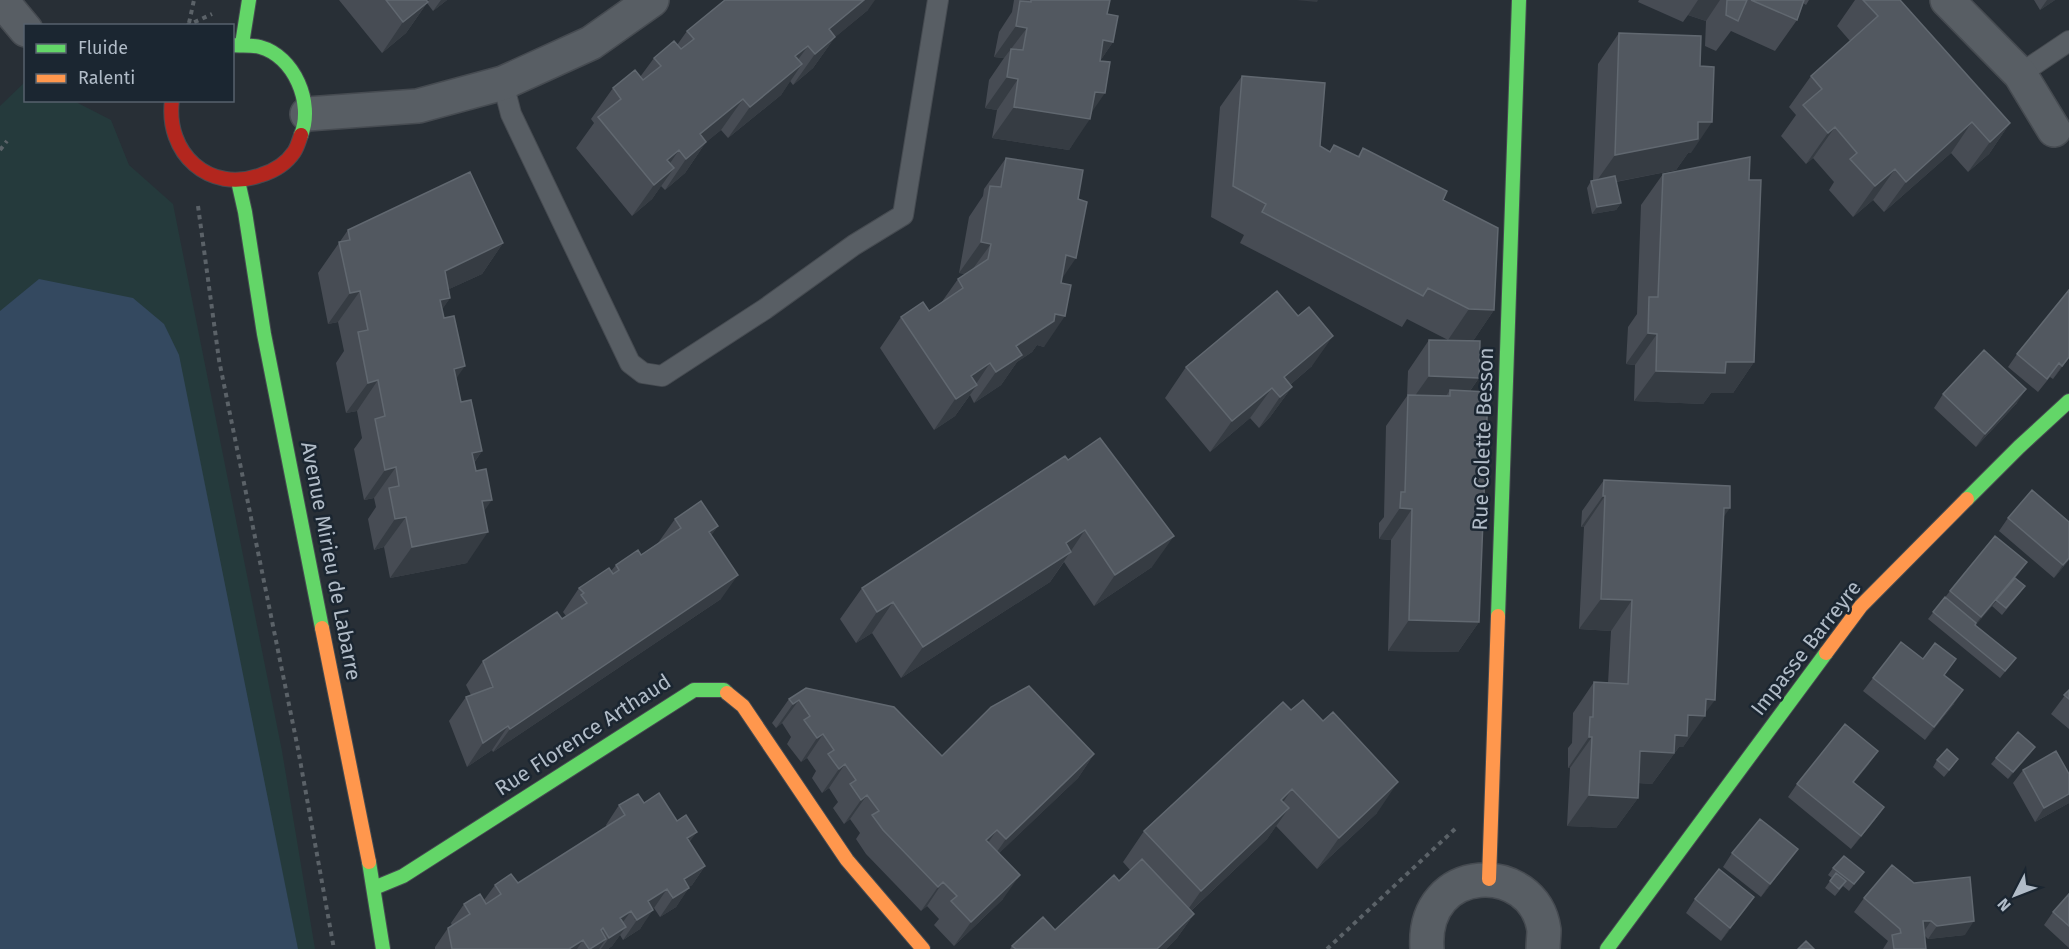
<svg xmlns="http://www.w3.org/2000/svg" width="2069" height="949" font-family="'Fira Sans',sans-serif">
  <style>
    .green { fill: #253a3c }
    .water { fill: #344960 }
    .lines { fill: none; stroke-linecap: round; stroke-linejoin: round }
    .lane-casing { stroke: #464b51; stroke-width: 22 }
    .street-casing { stroke: #464b51; stroke-width: 36 }
    .fast-casing { stroke: #464b51; stroke-width: 16 }
    .slow-casing { stroke: #464b51; stroke-width: 16 }
    .jam-casing { stroke: #464b51; stroke-width: 16 }
    .path { stroke: #5b6268; stroke-width: 4; stroke-dasharray: 4.5 4.5; stroke-linecap: butt }
    .lane { stroke: #585e64; stroke-width: 20 }
    .street { stroke: #585e64; stroke-width: 33 }
    .fast { stroke: #63d668; stroke-width: 14 }
    .slow { stroke: #ff974d; stroke-width: 14 }
    .jam { stroke: #b3261e; stroke-width: 14 }
    .wall { fill: #474c54 }
    .shaded-wall { fill: #363c43 }
    .building { fill: #525860; stroke: #616870; stroke-width: 1.5 }
    .labels { text-anchor: middle; stroke-width: 5; stroke-linejoin: round; paint-order: stroke }
    .street-label { font-size: 21px; fill: #b1bcc8; stroke: #1b2631 }
  </style>
  <rect width="100%" height="100%" fill="#282f36"/>
  <!-- green -->
  <path class="green" d="M25,82L26,100L74,101L111,120L129,165L173,204L282,751L315,949H0V106Z"/>
  <!-- water -->
  <path class="water" d="M39,279L133,298L164,324L179,355L298,949H0V311Z"/>
  <g class="lines">
    <!-- lane casing -->
    <g class="lane-casing">
      <path id="lane" d="M2020,74L2069,41
        M503,83L511,114L630,363L643,373L662,376L765,309L854,245L903,215L938,0"/>
    </g>
    <!-- street casing -->
    <g class="street-casing">
      <path id="street" d="M1,0L26,30
        M1947,0L2020,74L2054,130
        M307,114L418,106L503,83L591,43L652,0
        M1427,949C1421,861 1534,860 1544,930C1544,936 1543,943 1543,949"/>
    </g>
    <!-- fast casing -->
    <g class="fast-casing">
      <path id="fast" d="M242,44L249,0
        M232,45C241,46 252,45 260,47C294,56 314,103 301,135
        M238,181L245,212L264,334L322,628
        M1967,499L2019,447L2069,401
        M1498,616L1519,0
        M369,862L383,949
        M374,888L403,876L694,690H724L727,693
        M1607,949L1826,653"/>
    </g>
    <!-- slow casing -->
    <g class="slow-casing">
      <path id="slow" d="M322,628L369,862
        M1826,653L1861,606L1967,499
        M727,693L743,706L847,860L923,949
        M1489,879L1498,616"/>
    </g>
    <!-- jam casing -->
    <g class="jam-casing">
      <path id="jam" d="M172,100C165,153 209,194 261,175C274,171 286,164 294,152C297,148 299,141 301,135"/>
    </g>
    <!-- path -->
    <path class="path" d="M189,23L194,0
      M186,26L212,14
      M0,150L7,141
      M198,206L219,360L298,749L334,949
      M1327,949L1456,828"/>
    <!-- lane -->
    <use href="#lane" class="lane"/>
    <!-- street -->
    <use href="#street" class="street"/>
    <!-- fast -->
    <use href="#fast" class="fast"/>
    <!-- slow -->
    <use href="#slow" class="slow"/>
    <!-- jam -->
    <use href="#jam" class="jam"/>
  </g>
  <!-- wall -->
  <path class="wall" d="M339,0H447L433,11L427,3L406,33L382,53Z
    M1014,0H1110L1107,14L1113,42L1100,61L1092,113L1069,150L992,138L997,110L985,108L989,80L1004,58L994,57L999,32L1012,12Z
    M1639,0H1809L1806,5L1803,3L1797,20L1775,51L1731,31L1716,51L1705,46L1706,21L1688,15L1683,22L1638,2Z
    M1855,0H1900L2010,123L1989,154L1968,172L1951,153L1884,212L1873,200L1853,217L1829,190L1834,182L1813,158L1806,164L1781,136L1796,115L1789,107L1811,76L1850,41L1837,26Z
    M2034,0H2055L2040,10Z
    M868,10L835,37L813,68L793,85L790,81L781,95L728,138L721,130L706,142L685,173L665,190L661,186L652,199L632,216L576,148L594,123L591,119L613,88L640,77L654,58L677,45L687,31Z
    M1619,33L1691,153H1688L1676,170L1616,182L1621,203L1616,210L1592,214L1587,188L1591,181L1593,180L1598,64Z
    M1242,76L1320,146L1329,152L1334,145L1357,157L1363,148L1443,200L1494,310L1473,341L1448,340L1407,319L1402,327L1240,243L1244,235L1211,217L1220,107Z
    M1006,158L1062,278L1044,347L1037,345L1032,352L1017,362L1001,385L974,403L970,395L955,416L934,430L880,348L901,317L929,311L941,303L958,279L966,274L959,273L969,217L983,196L984,189Z
    M1663,174L1749,180L1754,362L1733,393H1711L1703,404L1634,401L1635,365L1626,364L1628,327L1637,314L1641,205Z
    M348,230L503,243L482,274L449,289L450,298L442,309L461,402L482,451L474,463L484,511L467,563L390,578L384,547L374,550L368,519L376,507L374,498L364,500L354,449L362,438L357,411L346,413L336,363L344,351L338,322L328,324L318,273Z
    M1429,340L1479,378L1470,391L1479,622L1458,652L1388,651L1391,540L1379,539V523L1384,517L1386,426L1407,396L1408,371Z
    M2017,354L2069,358L2053,379L2050,377L2038,392L2008,367Z
    M1312,366L1290,385L1292,387L1270,417L1259,428L1250,418L1210,452L1165,398L1186,367Z
    M1943,394L2017,403L1976,447L1934,408Z
    M1065,456L1152,567L1094,606L1064,562L1050,582L901,678L872,633L856,643L840,619L862,588Z
    M1604,480L1724,516L1705,714L1683,747H1679L1652,784L1639,783L1638,798L1616,828L1567,826L1570,768H1568V748L1572,743L1573,713L1594,682L1608,683L1611,631L1579,629L1584,527H1581L1582,511Z
    M2008,518L2069,560L2054,578L1999,531Z
    M675,519L718,526L711,535L721,599L493,752L492,750L467,767L449,721L466,697L471,695L466,685L483,661L566,616L563,612L579,588L611,571L616,565L641,555L658,543Z
    M2015,578L2025,586L2020,593L2002,615L1992,606L1993,605L1975,625L2016,658L2000,678L1928,619L1950,591Z
    M1945,676L1954,704L1925,740L1863,691L1873,678Z
    M806,688L942,756L1094,754L1078,778L999,853L1003,899L954,946L934,925L939,919L927,906L921,911L866,854L856,839L860,833L850,819L844,824L833,808L838,802L829,788L822,793L812,778L816,771L807,758L801,762L787,744L791,737L782,723L776,728L772,723L789,699Z
    M2069,690V729L2051,714Z
    M1283,702L1377,813L1317,869L1276,826L1267,839L1191,911L1194,914L1177,938L1166,949H1010L1012,946L1055,930L1119,881L1130,870L1123,862L1144,831Z
    M2035,747L2030,754L2008,779L1991,764L1996,758Z
    M1937,760L1953,766L1944,777L1933,767Z
    M1869,764L1853,783L1884,807L1874,821L1851,849L1788,797L1797,784Z
    M2023,770L2069,803L2035,822L2013,783Z
    M644,803L690,842L705,866L692,885L689,887L676,907L660,917L654,908L652,909L640,929L623,940L620,935L612,946L608,949H435V947L448,928L452,926L451,923L464,904L484,900L495,885L518,883L607,827L606,825L619,805Z
    M1732,853L1788,862L1761,897L1723,867Z
    M1892,865L1965,935L1928,939L1925,936L1926,949H1883L1888,941L1854,912L1864,898Z
    M1833,868L1864,872L1849,891L1843,886L1835,896L1825,888L1832,878L1828,875Z
    M2069,894V948L2044,925L2053,912Z
    M1754,897L1721,941L1686,913L1695,899Z"/>
  <!-- shaded-wall -->
  <path class="shaded-wall" d="M417,0H429L406,33L382,53L403,22Z
    M441,0H447L433,11Z
    M864,0H875L868,10L815,54L829,29Z
    M1296,0H1318L1317,2Z
    M1698,0H1720L1706,21L1688,15Z
    M2047,0H2055L2040,10Z
    M1016,26L1027,28L1004,58L994,57Z
    M835,37L813,68L793,85L815,54Z
    M1103,40L1113,42L1092,73Z
    M808,46L786,76L795,56Z
    M802,64L781,95L728,138L750,107Z
    M1007,77L1018,79L997,110L985,108Z
    M1095,92L1105,93L1087,119H1090L1069,150L992,138L1014,107Z
    M743,99L721,130L686,159L700,134Z
    M1698,122H1712L1691,153H1688L1676,170L1593,186L1615,155Z
    M1972,122L1951,153L1884,212L1906,182Z
    M2010,123L1989,154L1968,172L1990,142Z
    M1835,127L1813,158L1806,164L1828,133Z
    M706,142L685,173L665,190L686,159Z
    M679,150L658,181L667,160Z
    M674,168L652,199L632,216L654,185Z
    M1895,169L1873,200L1853,217L1875,186Z
    M1621,203L1616,210L1592,214L1597,207Z
    M981,242L991,244L969,274L959,273Z
    M503,243L482,274L423,301L445,271Z
    M1066,255L1076,258L1055,289Z
    M360,291L338,322L328,324L350,293Z
    M450,298L429,329L440,300Z
    M1469,309L1494,310L1473,341L1448,340Z
    M1055,314L1065,316L1044,347L1037,345L1032,352L1017,362L1001,385L974,403L996,372L1016,346Z
    M1648,333L1657,334L1635,365L1626,364Z
    M1333,336L1312,366L1278,395L1284,377Z
    M2069,357V358L2053,379L2062,366Z
    M1726,362H1754L1733,393H1711L1703,404L1634,401L1656,371Z
    M990,363L974,387L977,385L955,416L934,430L971,376Z
    M465,366L443,397L454,369Z
    M1429,376L1479,378L1457,409L1450,396V390L1438,408L1407,407Z
    M378,380L357,411L346,413L368,383Z
    M1292,387L1270,417L1259,428L1280,397Z
    M1272,388L1250,418L1210,452L1232,421Z
    M2026,389L2017,403L1976,447L1985,434Z
    M482,451L460,482L472,453Z
    M396,467L374,498L364,500L385,470Z
    M1603,496H1605L1584,527H1581Z
    M492,500L470,531L482,501Z
    M1400,508L1412,509L1391,540L1379,539Z
    M1724,508H1730L1708,539Z
    M406,517L384,547L374,550L395,519Z
    M718,526L701,550L709,532Z
    M1085,530L1050,582L901,678L923,647L1066,543Z
    M488,532L467,563L390,578L412,547Z
    M1174,536L1152,567L1094,606L1115,575Z
    M2069,558V560L2054,578L2063,565Z
    M2027,562L2018,575L1972,630L1981,617Z
    M738,575L721,599L493,752L510,729Z
    M1601,599L1632,600L1611,631L1579,629Z
    M893,602L872,633L856,643L877,612Z
    M1409,620L1479,622L1458,652L1388,651Z
    M1963,690L1954,704L1925,740L1934,727Z
    M1706,699L1715,700L1703,716H1705L1683,747H1679L1652,784L1618,782L1640,751L1688,715Z
    M799,700L782,723L776,728L793,704Z
    M508,726L492,750L467,767L483,743Z
    M823,734L807,758L801,762L817,738Z
    M1589,737H1592L1570,768H1568Z
    M2035,747L2030,754L2008,779L2013,772Z
    M1878,751L1869,764L1843,796L1853,782Z
    M1094,754L1078,778L989,863L1006,839Z
    M845,764L829,788L822,793L839,769Z
    M1398,782L1377,813L1317,869L1339,838Z
    M1292,789L1271,820L1281,800Z
    M2069,794V803L2035,822L2044,808Z
    M867,795L850,819L844,824L861,800Z
    M1589,795L1638,798L1616,828L1567,826Z
    M1884,807L1874,821L1851,849L1861,836Z
    M1289,808L1267,839L1179,922L1201,891Z
    M997,830L980,854L986,840Z
    M697,832L683,851L687,838Z
    M1798,849L1788,862L1761,897L1770,884Z
    M705,866L692,885L671,898L684,879Z
    M1020,875L1003,899L954,946L971,922Z
    M943,882L927,906L921,911L938,887Z
    M689,888L676,907L660,917L673,898Z
    M667,889L654,908L634,920L648,901Z
    M1754,897L1745,910L1721,941L1730,928Z
    M653,910L640,929L623,940L637,920Z
    M631,911L617,930L607,937L620,918Z
    M1194,914L1177,938L1166,949H1157Z
    M1923,921H1931L1922,934Z
    M1974,921L1965,935L1928,939L1937,926Z
    M626,927L612,946L608,949H601L609,938Z
    M606,939L599,949H590Z
    M583,940L577,949H569Z"/>
  <!-- building -->
  <path class="building" d="M386,0H426L428,2L403,22Z
    M725,0H864L829,29L835,37L815,54L808,46L795,56L802,64L750,107L743,99L700,134L706,142L686,159L679,150L667,160L674,168L654,185L598,117L621,99L613,88L635,70L643,80L661,66L654,58L674,41L681,49L694,39L687,31Z
    M1031,0H1110L1107,14L1118,16L1113,42L1103,40L1100,61L1110,62L1105,93L1095,92L1090,119L1014,107L1018,79L1007,77L1011,49L1023,50L1027,28L1016,26L1020,1L1031,2Z
    M1727,0H1747L1738,21L1726,15Z
    M1751,0H1804L1797,20Z
    M1863,0H1900L2010,123L1990,142L1972,122L1906,182L1895,169L1875,186L1850,159L1857,153L1835,127L1828,133L1803,105L1822,89L1811,76L1878,16Z
    M1619,33L1701,36L1700,66L1714,67L1712,122H1698V139L1615,155Z
    M1242,76L1325,83L1320,146L1330,152L1334,145L1359,157L1363,148L1447,191L1443,200L1498,228L1494,310L1469,309L1428,288L1423,296L1262,212L1266,204L1233,186Z
    M1750,157L1749,180H1761L1754,362H1726L1725,373L1656,371L1657,334L1648,333L1649,297H1658L1663,174Z
    M1006,158L1083,170L1078,199L1087,202L1076,258L1066,255L1061,283L1071,285L1065,316L1055,314L1054,321L1016,346L1022,355L996,372L990,363L971,376L977,385L956,399L901,317L923,302L929,311L963,288L958,279L988,259L991,244L981,242L990,186L1001,187Z
    M470,172L503,243L445,271L450,298L440,300L444,318L454,316L465,366L454,369L461,402L471,400L482,451L472,453L476,471L486,469L492,500L482,501L488,532L412,547L406,517L395,519L389,488L399,486L396,467L385,470L375,419L385,416L378,380L368,383L358,332L368,330L360,291L350,293L339,242L350,240L348,230Z
    M1615,176L1621,203L1597,207L1591,181Z
    M2069,290V357L2062,366L2059,363L2047,379L2017,354Z
    M1277,291L1298,316L1309,307L1333,336L1284,377L1292,387L1280,397L1272,388L1232,421L1186,367Z
    M1429,340L1480,341L1479,378L1429,376Z
    M1984,350L2026,389L1985,434L1943,394Z
    M1450,390L1488,392L1479,622L1409,620L1412,509L1400,508L1401,492H1405L1408,395L1450,396Z
    M1100,438L1174,536L1115,575L1085,530L1066,543L1071,552L923,647L893,602L877,612L862,588L1065,456L1068,460Z
    M1604,480L1730,486V508H1724L1715,700L1706,699L1705,716L1688,715L1687,736L1675,735L1674,753L1640,751L1638,798L1589,795L1592,737H1589L1590,717H1593L1594,682L1628,684L1632,600L1601,599L1605,496H1603Z
    M2032,490L2069,522V558L2063,565L2008,518Z
    M701,501L718,526L709,532L738,575L510,729L508,726L483,743L466,697L493,687L483,661L557,612L562,619L587,603L581,595L584,593L579,588L609,568L613,574L619,570L616,565L638,550L641,555L681,528L675,519Z
    M1995,536L2027,562L1981,617L1950,591Z
    M2015,578L2025,586L2006,608L1996,600Z
    M1945,597L1976,623L1975,625L2016,658L2005,671L1933,612Z
    M1901,642L1923,659L1935,643L1956,659L1944,675L1963,690L1934,727L1873,678Z
    M1029,686L1094,754L1006,839L997,830L986,840L1020,875L971,922L951,901L957,896L943,882L938,887L883,830L872,815L879,811L867,795L861,800L850,784L856,780L845,764L839,769L828,754L834,750L823,734L817,738L804,720L810,716L799,700L793,704L789,699L806,688L894,707L942,756L991,707Z
    M2069,690V699L2064,695Z
    M1303,700L1323,721L1333,712L1398,782L1339,838L1292,789L1281,800L1289,808L1201,891L1144,831L1283,702L1291,710Z
    M1845,724L1878,751L1853,782L1884,807L1861,836L1797,784Z
    M2018,732L2035,747L2013,772L1996,758Z
    M1947,749L1958,759L1949,770L1937,760Z
    M2056,751L2069,774V794L2044,808L2023,770Z
    M659,793L677,821L686,815L697,832L687,838L705,866L684,879L689,888L673,898L667,889L648,901L653,910L637,920L631,911L620,918L626,927L609,938L603,928L601,930L606,939L590,949H589L583,940L569,949H452L448,928L470,914L464,904L480,894L486,904L501,894L495,885L511,874L518,883L625,815L619,805L638,794L644,803Z
    M1760,819L1798,849L1770,884L1732,853Z
    M1844,856L1864,872L1854,884L1833,868Z
    M1142,859L1194,914L1157,949H1016L1012,946L1043,917L1055,930L1114,875L1119,881Z
    M1892,865L1914,883L1970,877L1974,921L1937,926L1931,921H1923L1926,949H1894L1892,935L1901,933L1900,929L1864,898Z
    M1719,869L1754,897L1730,928L1695,899Z
    M1836,873L1846,881L1839,889L1830,881Z
    M2069,894V926L2053,912Z
    M1806,941L1814,949H1798Z"/>
  <g class="labels">
    <!-- street labels -->
    <g class="street-label">
      <text transform="translate(1483 439) rotate(-88)" y="7">Rue Colette Besson</text>
      <text transform="translate(331 561) rotate(79)" y="7">Avenue Mirieu de Labarre</text>
      <text transform="translate(1806 648) rotate(-52)" y="7">Impasse Barreyre</text>
      <text transform="translate(583 735) rotate(-33)" y="7">Rue Florence Arthaud</text>
    </g>
  </g>
  <!-- legend -->
  <rect x="24" y="24" width="210" height="78" fill="#1b2631" stroke="#57626d" stroke-width="1.5"/>
  <rect x="36" y="44" width="30" height="9" fill="#63d668" stroke="#57626d" stroke-width="1.5"/>
  <text x="78" y="54" font-size="18" fill="#b1bcc8">Fluide</text>
  <rect x="36" y="74" width="30" height="9" fill="#ff974d" stroke="#57626d" stroke-width="1.5"/>
  <text x="78" y="84" font-size="18" fill="#b1bcc8">Ralenti</text>
  <!-- north arrow -->
  <g transform="translate(2015 895) rotate(228)" stroke="#1b2631" stroke-width="4.5" paint-order="stroke">
  <path d="M0-4.5L10 22L0 15L-10 22Z" fill="#b1bcc8"/>
  <text y="-9" font-size="16" font-weight="bold" text-anchor="middle" fill="#b1bcc8">N</text>
  </g>
</svg>
